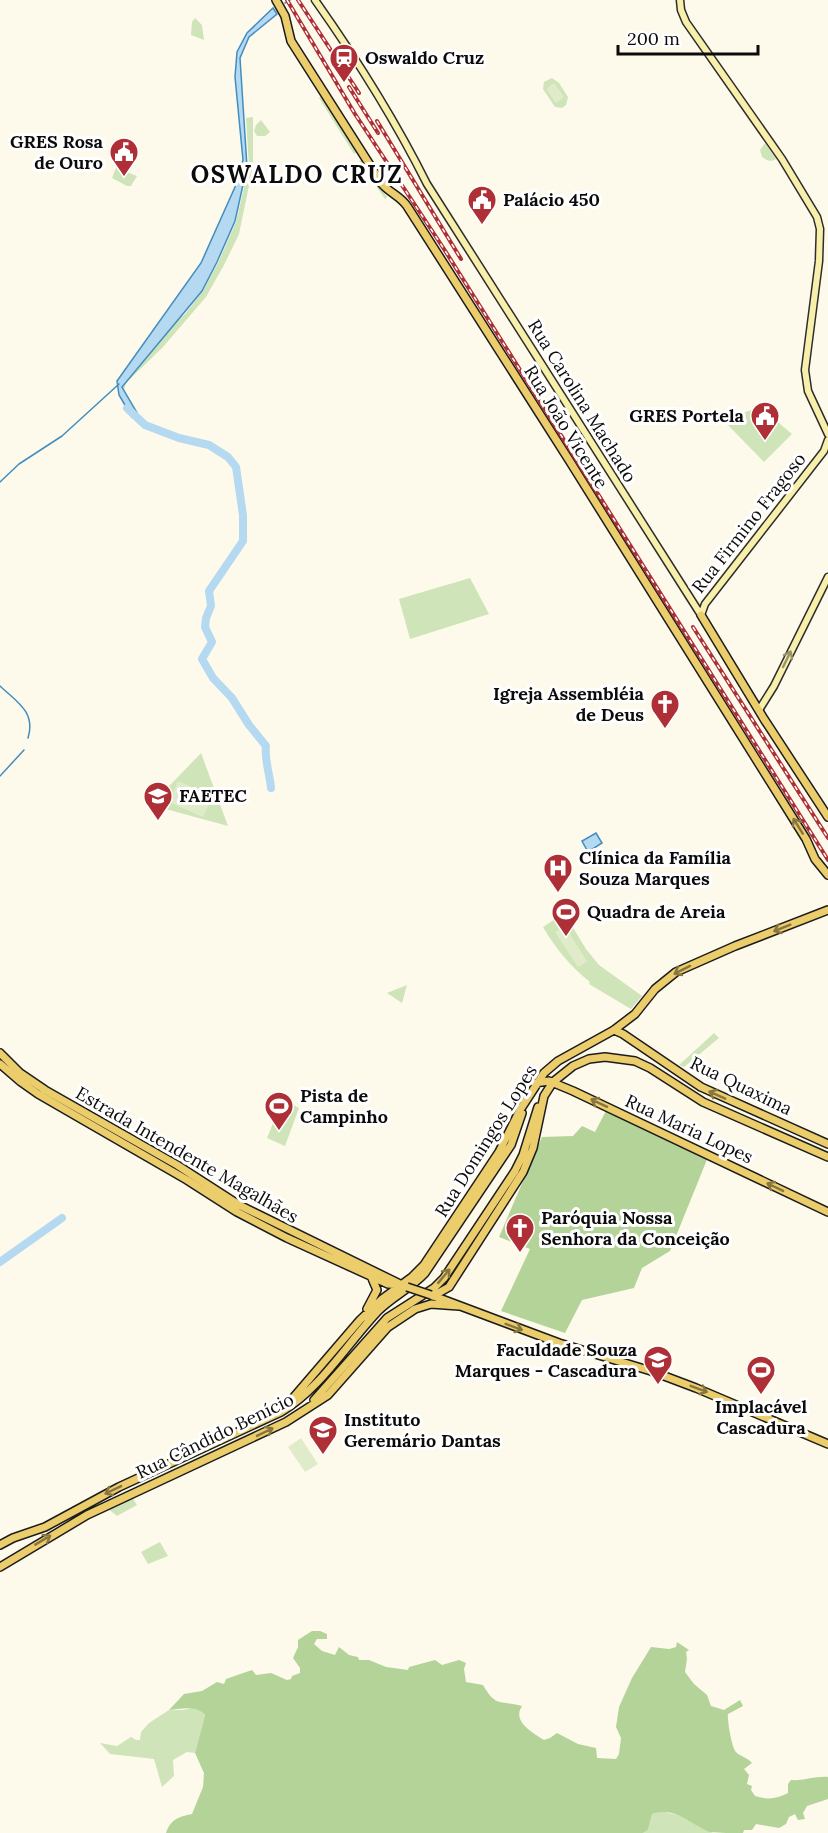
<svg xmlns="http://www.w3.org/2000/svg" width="828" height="1833" font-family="Lora,serif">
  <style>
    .green { fill: #cfe4b8 }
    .forest { fill: #b3d399 }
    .pitch { fill: #e0ecc9 }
    .water { fill: #b4d9f0; stroke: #428dc0; stroke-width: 1.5 }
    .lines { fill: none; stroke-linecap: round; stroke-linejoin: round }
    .stream { stroke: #428dc0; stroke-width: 1.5 }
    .river { stroke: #b4d9f0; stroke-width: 8 }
    .secondary-casing { stroke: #2d2d2d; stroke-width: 9 }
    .primary-casing { stroke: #1c1c1c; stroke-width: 10 }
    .secondary { stroke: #f8efab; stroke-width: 6 }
    .primary { stroke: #eccd6c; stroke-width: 7 }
    .rail-casing { stroke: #ae3036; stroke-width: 4 }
    .rail { stroke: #fff; stroke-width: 1.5; stroke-dasharray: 4.5; stroke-linecap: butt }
    .primary-bridge-casing { stroke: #1c1c1c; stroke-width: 10; stroke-linecap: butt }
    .primary-bridge { stroke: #eccd6c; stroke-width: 7 }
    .oneway { stroke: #99946b }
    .oneway2 { stroke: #877640 }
    .labels { text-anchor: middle; stroke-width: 6; stroke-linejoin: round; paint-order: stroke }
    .poi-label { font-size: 18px; font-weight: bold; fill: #0b0b0b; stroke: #fff; text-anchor: start }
    .street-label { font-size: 18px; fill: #0b0b0b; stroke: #fff }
    .district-label { font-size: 24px; font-weight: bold; letter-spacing: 1.5px; fill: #0b0b0b; stroke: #fff }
  </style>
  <rect width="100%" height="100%" fill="#fdfaeb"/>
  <!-- green -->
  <path class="green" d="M195,18L202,25L204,40L191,35L192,22Z
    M552,78L559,83L568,97L566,105L562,108L555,107L543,89L544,82Z
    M322,95L358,151L354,154L319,98Z
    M253,117V166L239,234L224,265L206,297L163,347L126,383L124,390L138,412L135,414L128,407L120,384L141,355L185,314L203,291L219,261L236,222L249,166L246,118Z
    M261,120L270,132L265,136H257L254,131L256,125Z
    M765,143L776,159C771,162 767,161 762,157L760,150Z
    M363,159L387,197L385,199L359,161Z
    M116,168L137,176L131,186H127L112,178Z
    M760,407L792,434L764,462L721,418L736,413L737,415Z
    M470,578L489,614L410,639L399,599Z
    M201,753L228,826L151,805Z
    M564,913L586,949L599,965L642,996L631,1009L589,984L590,982C571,967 555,948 543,927Z
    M407,985L402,1003L387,993Z
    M714,1033L719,1038L684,1067L679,1065Z
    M283,1099L299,1108L285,1146L267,1138Z
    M132,1497L137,1505L117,1516L107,1508Z
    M160,1542L168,1556L148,1564L141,1552Z
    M195,1707L202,1711L205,1715L195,1753L187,1752L173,1760L174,1776L162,1787L154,1759L110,1754L100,1743L117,1746L131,1737L136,1740H140L141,1732L149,1723L169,1710H183Z
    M661,1811L681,1816L713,1833H643L648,1830L652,1814Z"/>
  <!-- forest -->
  <path class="forest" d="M607,1109L708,1157L670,1251L642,1268L634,1288L582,1300L565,1333L501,1311L530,1249L499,1237L542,1137L573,1136L582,1126L595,1132Z
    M312,1631H320L327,1634V1639H317L314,1644L322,1651L335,1655L339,1647L349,1655L358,1657L359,1660H369L386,1667L408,1670L409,1667L435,1660L442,1665L459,1660L466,1663L464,1669L466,1682L483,1685C496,1708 501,1700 522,1706C512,1721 531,1732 544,1740L550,1738L557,1733L578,1744L596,1748L597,1758L616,1759L619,1754L621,1738L616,1727L619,1707L632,1678L651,1647L669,1649L676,1647L677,1642L689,1650L686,1652L687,1659L685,1672L694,1684L707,1695L711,1706L724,1710L740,1700L743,1706L728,1714C727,1720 732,1749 736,1752C741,1757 747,1757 752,1763L744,1769L749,1775L747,1784L752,1786L751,1790L755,1796C767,1800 777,1799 788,1793V1784L791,1780C803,1781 815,1776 828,1777V1799L807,1806L803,1813L805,1819L798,1820L795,1814L789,1817L786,1824L779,1828L756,1824L752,1830H744L743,1833C733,1833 719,1833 710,1832C690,1824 675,1806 652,1814L648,1830L643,1833H166C171,1819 178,1817 192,1814L203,1787L204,1773L195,1753L205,1715C197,1705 181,1709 169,1710L184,1694L202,1691L217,1682L224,1684L226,1679L252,1670L256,1675L271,1673L287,1680L291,1679L292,1676L300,1673V1668L293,1658L298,1647V1640Z"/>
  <!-- pitch -->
  <path class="pitch" d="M554,83L564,97L556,103L546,89Z
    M178,781L213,796L203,817L169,802Z
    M565,926L576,944L575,946L577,945L587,962L578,967L555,932Z
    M301,1438L318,1464L305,1472L288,1447Z"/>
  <!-- water -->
  <path class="water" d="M273,8L277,14L249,37L240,58L247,167L235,221L217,262L202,291L122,387L137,413L132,417L119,395L117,381L201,263L235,187L243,160L235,77L237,52L247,33Z
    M596,833L602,843L588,852L582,841Z"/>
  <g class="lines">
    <!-- stream -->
    <path class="stream" d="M285,3L290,0
      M0,482L19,464L62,436L119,384
      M0,686C17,702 36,712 28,738
      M0,776L24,750"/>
    <!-- river -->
    <path class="river" d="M127,408L145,425L179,438L209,445L228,457L236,467L243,515V541L209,591L211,606L206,618L205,627L212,642L202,659L213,678L232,698L249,725L266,746C264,758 270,775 271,788
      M0,1262L62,1218"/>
    <!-- secondary casing -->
    <g class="secondary-casing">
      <path id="secondary" d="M315,0C356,58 395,120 427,184L701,615
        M680,0L681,10L686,22L782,159L817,217L820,229L819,261L805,370L808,391L828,434
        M701,615L705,604L824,451L828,440
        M759,710L774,686L828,577"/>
    </g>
    <!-- primary casing -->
    <g class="primary-casing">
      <path id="primary" d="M276,0L285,16L291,41L382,184C390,193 400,196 407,206L569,460L806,839L815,859L828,875
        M701,615L764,719L828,817
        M614,1030L623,1034L701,1087L828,1144
        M0,1053L20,1073L45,1090L177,1165L239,1205L404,1286
        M0,1064L21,1082L38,1094L187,1180L237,1212L287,1238L388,1284L401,1285
        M535,1083L549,1081L573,1091L828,1212
        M431,1295L559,1343L651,1371L696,1388L828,1444
        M433,1296L449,1287L523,1172L533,1148L544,1096L553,1082L573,1066L589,1059L605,1057L635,1061L650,1068L703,1102L828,1157
        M367,1309L377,1290L371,1276
        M314,1400L387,1318L434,1288L444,1278L515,1171L523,1155L538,1107
        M281,1412L360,1320L382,1299L412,1277L424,1265L499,1152L520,1110L544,1073L558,1061L614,1030L635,1014L655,989L676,972L735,946L828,910
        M0,1545L13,1538L45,1527L119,1487L281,1412C321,1388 346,1345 378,1311C392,1297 411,1288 425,1273L511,1145L522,1113
        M0,1567L87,1515L286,1422L328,1395L388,1327L415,1309L431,1304L459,1306"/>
    </g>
    <!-- secondary -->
    <use href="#secondary" class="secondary"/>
    <!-- primary -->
    <use href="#primary" class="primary"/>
    <!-- rail casing -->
    <g class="rail-casing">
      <path id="rail" d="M287,0L355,114L444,249L828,860
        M298,0L359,93
        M349,87L378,133
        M377,121L461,259
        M693,627L828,838"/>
    </g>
    <!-- rail -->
    <use href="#rail" class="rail"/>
    <!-- primary-bridge casing -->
    <g class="primary-bridge-casing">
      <path id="primary-bridge" d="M407,1287L431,1295"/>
    </g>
    <!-- primary-bridge -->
    <use href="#primary-bridge" class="primary-bridge"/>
  </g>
  <!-- one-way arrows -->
  <defs><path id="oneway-shaft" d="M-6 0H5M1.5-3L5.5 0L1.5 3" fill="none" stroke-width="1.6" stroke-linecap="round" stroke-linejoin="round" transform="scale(1.5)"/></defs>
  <use class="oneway" href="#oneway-shaft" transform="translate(787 659) rotate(-64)"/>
  <g class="oneway2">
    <use href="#oneway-shaft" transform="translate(798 826) rotate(-122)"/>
    <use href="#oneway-shaft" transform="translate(782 928) rotate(158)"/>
    <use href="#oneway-shaft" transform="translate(682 970) rotate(153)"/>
    <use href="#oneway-shaft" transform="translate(717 1095) rotate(-156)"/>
    <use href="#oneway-shaft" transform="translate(599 1103) rotate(-155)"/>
    <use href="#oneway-shaft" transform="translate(775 1187) rotate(-154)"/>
    <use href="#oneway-shaft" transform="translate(444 1276) rotate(-50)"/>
    <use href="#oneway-shaft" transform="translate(514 1327) rotate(20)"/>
    <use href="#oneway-shaft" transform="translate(699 1389) rotate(21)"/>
    <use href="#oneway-shaft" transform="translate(265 1432) rotate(-26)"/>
    <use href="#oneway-shaft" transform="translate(113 1490) rotate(154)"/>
    <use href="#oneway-shaft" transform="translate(43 1540) rotate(-31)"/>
  </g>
  <!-- icons -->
  <defs>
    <g id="station-pin" transform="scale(1.5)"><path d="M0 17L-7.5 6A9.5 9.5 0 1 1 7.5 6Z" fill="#ae3036" stroke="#fff"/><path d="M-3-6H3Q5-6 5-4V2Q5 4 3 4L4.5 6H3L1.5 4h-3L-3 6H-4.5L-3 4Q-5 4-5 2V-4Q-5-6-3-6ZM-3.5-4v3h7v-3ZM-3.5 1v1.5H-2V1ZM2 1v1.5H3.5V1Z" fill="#fff"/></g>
    <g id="civic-pin" transform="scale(1.5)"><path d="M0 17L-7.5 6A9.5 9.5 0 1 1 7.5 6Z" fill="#ae3036" stroke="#fff"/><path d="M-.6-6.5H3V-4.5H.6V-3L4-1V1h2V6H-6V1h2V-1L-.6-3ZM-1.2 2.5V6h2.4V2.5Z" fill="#fff"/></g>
    <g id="church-pin" transform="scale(1.5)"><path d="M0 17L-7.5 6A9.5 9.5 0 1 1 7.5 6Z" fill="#ae3036" stroke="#fff"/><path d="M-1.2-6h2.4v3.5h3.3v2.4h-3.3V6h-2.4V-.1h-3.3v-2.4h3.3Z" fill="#fff"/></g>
    <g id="university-pin" transform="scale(1.5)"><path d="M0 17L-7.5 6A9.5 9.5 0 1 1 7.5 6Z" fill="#ae3036" stroke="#fff"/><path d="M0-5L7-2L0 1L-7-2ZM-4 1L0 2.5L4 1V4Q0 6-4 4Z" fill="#fff"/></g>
    <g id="hospital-pin" transform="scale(1.5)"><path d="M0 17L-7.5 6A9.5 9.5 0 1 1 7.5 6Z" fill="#ae3036" stroke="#fff"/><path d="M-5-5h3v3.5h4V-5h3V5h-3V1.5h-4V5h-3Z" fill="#fff"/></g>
    <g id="stadium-pin" transform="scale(1.5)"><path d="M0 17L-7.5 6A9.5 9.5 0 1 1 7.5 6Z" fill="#ae3036" stroke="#fff"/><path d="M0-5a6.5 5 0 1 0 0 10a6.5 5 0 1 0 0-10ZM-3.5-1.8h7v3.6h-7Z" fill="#fff"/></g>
    <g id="school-pin" transform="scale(1.5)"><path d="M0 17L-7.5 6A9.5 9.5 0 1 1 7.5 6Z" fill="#ae3036" stroke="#fff"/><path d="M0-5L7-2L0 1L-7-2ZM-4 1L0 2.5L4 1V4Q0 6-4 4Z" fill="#fff"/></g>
  </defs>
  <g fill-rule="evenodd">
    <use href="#station-pin" x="344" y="58"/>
    <use href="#civic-pin" x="124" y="152"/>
    <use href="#civic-pin" x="482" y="200"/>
    <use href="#civic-pin" x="765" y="416"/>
    <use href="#church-pin" x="665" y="704"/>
    <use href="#university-pin" x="158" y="796"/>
    <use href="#hospital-pin" x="558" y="868"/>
    <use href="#stadium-pin" x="566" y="912"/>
    <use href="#stadium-pin" x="279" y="1106"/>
    <use href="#church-pin" x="520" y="1228"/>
    <use href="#university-pin" x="658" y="1360"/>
    <use href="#stadium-pin" x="761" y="1370"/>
    <use href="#school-pin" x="323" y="1430"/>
  </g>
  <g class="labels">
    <!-- poi labels -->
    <g class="poi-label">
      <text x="365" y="64">Oswaldo Cruz</text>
      <text x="103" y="148" text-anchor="end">GRES Rosa<tspan x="103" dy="21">de Ouro</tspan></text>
      <text x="503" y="206">Palácio 450</text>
      <text x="744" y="422" text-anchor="end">GRES Portela</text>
      <text x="644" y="700" text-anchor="end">Igreja Assembléia<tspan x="644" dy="21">de Deus</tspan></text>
      <text x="179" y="802">FAETEC</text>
      <text x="579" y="864">Clínica da Família<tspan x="579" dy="21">Souza Marques</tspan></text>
      <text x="587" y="918">Quadra de Areia</text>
      <text x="300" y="1102">Pista de<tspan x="300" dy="21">Campinho</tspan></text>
      <text x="541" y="1224">Paróquia Nossa<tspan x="541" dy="21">Senhora da Conceição</tspan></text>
      <text x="637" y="1356" text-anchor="end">Faculdade Souza<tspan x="637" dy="21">Marques - Cascadura</tspan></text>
      <text x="761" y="1413" text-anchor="middle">Implacável<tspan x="761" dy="21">Cascadura</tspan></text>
      <text x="344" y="1426">Instituto<tspan x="344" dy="21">Geremário Dantas</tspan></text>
    </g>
    <!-- street labels -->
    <g class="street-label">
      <text transform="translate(582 401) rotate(58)" y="6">Rua Carolina Machado</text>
      <text transform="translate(566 427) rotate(58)" y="6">Rua João Vicente</text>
      <text transform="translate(749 523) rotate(-52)" y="6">Rua Firmino Fragoso</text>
      <text transform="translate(741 1086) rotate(26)" y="6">Rua Quaxima</text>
      <text transform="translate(689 1129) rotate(25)" y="6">Rua Maria Lopes</text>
      <text transform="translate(486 1141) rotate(-58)" y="6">Rua Domingos Lopes</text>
      <text transform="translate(187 1155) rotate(30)" y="6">Estrada Intendente Magalhães</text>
      <text transform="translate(215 1436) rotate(-26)" y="6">Rua Cândido Benício</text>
    </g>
    <!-- district labels -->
    <g class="district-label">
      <text x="297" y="183">OSWALDO CRUZ</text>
    </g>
  </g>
  <!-- scale -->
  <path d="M618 45v9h140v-9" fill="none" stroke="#0b0b0b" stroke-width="3"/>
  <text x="627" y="45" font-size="18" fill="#0b0b0b" stroke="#ffffff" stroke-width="4.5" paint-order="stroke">200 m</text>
</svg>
